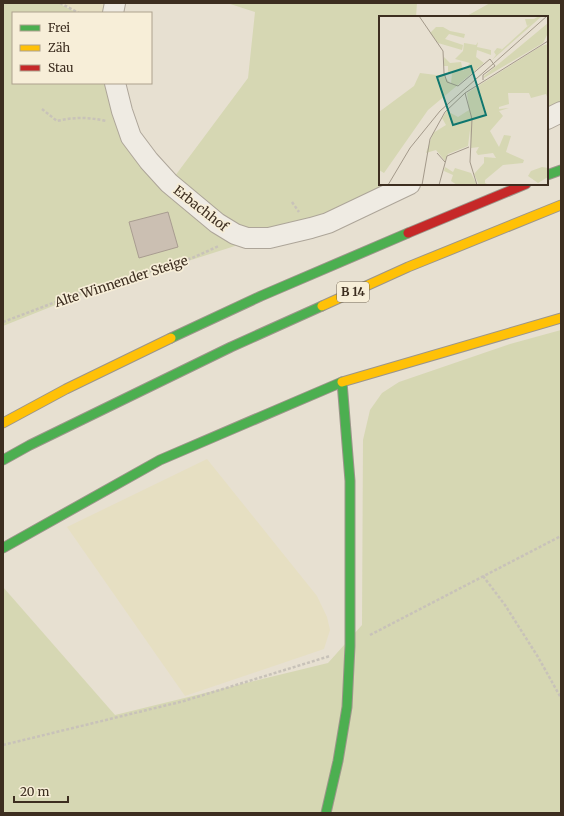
<svg xmlns="http://www.w3.org/2000/svg" width="564" height="816" font-family="Merriweather,serif">
  <style>
    .farmland { fill: #e6dfc2 }
    .green { fill: #d6d7b3 }
    .building { fill: #cbbfb2; stroke: #a89c90 }
    .lines { fill: none; stroke-linecap: round; stroke-linejoin: round }
    .street-casing { stroke: #ada599; stroke-width: 22 }
    .fast-casing { stroke: #9c958a; stroke-width: 11 }
    .slow-casing { stroke: #9c958a; stroke-width: 11 }
    .jam-casing { stroke: #9c958a; stroke-width: 11 }
    .path { stroke: #c8c2b9; stroke-width: 2.5; stroke-dasharray: 3 2; stroke-linecap: butt }
    .street { stroke: #efebe3; stroke-width: 20 }
    .fast { stroke: #4caf50; stroke-width: 9 }
    .slow { stroke: #ffc107; stroke-width: 9 }
    .jam { stroke: #c62828; stroke-width: 9 }
    .labels { text-anchor: middle; stroke-width: 3.5; stroke-linejoin: round; paint-order: stroke }
    .shield { fill: #f7eed8; stroke: #756857; stroke-width: 1 }
    .shield-label { font-size: 12px; font-weight: bold; fill: #3d2e20 }
    .street-label { font-size: 13px; fill: #3d2e20; stroke: #f7eed8 }
    .inset-road { fill: none; stroke: #a3998a; stroke-width: 1 }
    .view { fill: #0f766e; fill-opacity: 0.15; stroke: #0f766e; stroke-width: 2 }
    .inset-edge { fill: none; stroke: #3d2e20; stroke-width: 2 }
  </style>
  <rect width="100%" height="100%" fill="#e7e0d1"/>
  <!-- farmland -->
  <path class="farmland" d="M60,3H114L113,13H79Z
    M207,459L317,596L327,617L330,630L324,649L185,696L67,527Z"/>
  <!-- green -->
  <path class="green" d="M3,3H58L78,13H13V83H115L117,94L169,184L248,78L255,12L227,3H417L416,17H380V184H396L328,216L73,298L3,326Z
    M490,3H561V106L547,112V17H465Z
    M561,330V813H3V587L115,715L328,663L362,625L363,440L370,410L382,393L399,382L510,344Z"/>
  <!-- building -->
  <path class="building" d="M168,212L178,247L139,258L129,222Z"/>
  <g class="lines">
    <!-- street casing -->
    <g class="street-casing">
      <path id="street" d="M113,13L115,3
        M115,83L122,111L131,137L149,161L169,183L217,223L235,234L247,238H269L311,228L328,223L410,184
        M547,119L561,112"/>
    </g>
    <!-- fast casing -->
    <g class="fast-casing">
      <path id="fast" d="M547,175L561,170
        M171,338L261,296L408,233
        M3,460L30,445L231,347L322,306
        M3,548L160,460L342,382
        M326,813L338,761L347,707L350,646V481L342,382"/>
    </g>
    <!-- slow casing -->
    <g class="slow-casing">
      <path id="slow" d="M322,306L408,267L561,205
        M342,382L561,318
        M3,423L66,389L171,338"/>
    </g>
    <!-- jam casing -->
    <g class="jam-casing">
      <path id="jam" d="M408,233L526,184"/>
    </g>
    <!-- path -->
    <path class="path" d="M60,3L79,13
      M42,109L57,121C74,117 89,117 106,121
      M292,202L299,212
      M3,322L82,292L192,258L219,246
      M483,576L505,605L538,657L561,698
      M370,635L561,536
      M3,745L184,701L330,656"/>
    <!-- street -->
    <use href="#street" class="street"/>
    <!-- fast -->
    <use href="#fast" class="fast"/>
    <!-- slow -->
    <use href="#slow" class="slow"/>
    <!-- jam -->
    <use href="#jam" class="jam"/>
  </g>
  <g class="labels">
    <!-- shield labels -->
    <rect class="shield" x="337" y="282" width="32" height="20" rx="3"/>
    <g class="shield-label">
      <text x="353" y="296">B 14</text>
    </g>
    <!-- street labels -->
    <g class="street-label">
      <text transform="translate(201 208) rotate(38)" y="5">Erbachhof</text>
      <text transform="translate(121 281) rotate(-18)" y="5">Alte Winnender Steige</text>
    </g>
  </g>
  <!-- overview -->
  <g transform="translate(379 16)">
    <rect width="169" height="169" fill="#e7e0d1"/>
    <path d="M160,0H163L113,44L117,39L115,36L118,32L123,33L119,37L151,8L148,10L146,3H155ZM169,7V17L164,27L105,62V60ZM57,11H64L71,15L86,18L85,22L70,18L66,23L84,29L83,34L59,27L51,17ZM99,26L98,31L112,34V39L98,34L97,41L105,47L49,94L5,157L0,154V96L35,70L41,57L65,60L72,68L73,57H69V50H65V41L71,47L82,46L84,55L91,47L76,43L84,35L85,27L97,29ZM169,28V83L167,78L152,82L150,77H129L130,88L120,91V93L130,92L120,95L124,100L111,115L120,131L125,119L132,120L127,136L145,144L144,147L124,149L106,164V167L110,169H100L95,158L105,147V141L117,142L114,137L99,139L97,136L100,131L92,132L91,114L89,130L69,138L66,145L57,134L47,137L54,117L67,109L63,102L68,95L79,101L90,94L88,77L162,30ZM66,151L74,156L76,152L92,157L98,169H78L72,165L74,159L65,155ZM163,151L169,152V161L159,167L149,160L152,155Z" fill="#d6d7b3"/>
    <path class="inset-road" d="M40,0L64,35L65,57L68,66L79,70L111,43L116,50L104,59V64M86,77L93,103L91,146L98,169M58,137L66,146M9,169L31,132L61,95L168,0M43,169L51,123L66,96L86,77L169,25M60,169L68,140L90,131"/>
    <path class="view" d="M92,50L107,99L74,109L58,61Z"/>
    <rect width="169" height="169" class="inset-edge"/>
  </g>
  <!-- border -->
  <rect width="564" height="816" fill="none" stroke="#3d2e20" stroke-width="8"/>
  <!-- legend -->
  <rect x="12" y="12" width="140" height="72" fill="#f7eed8" stroke="#ada18e"/>
  <rect x="20" y="25" width="20" height="6" fill="#4caf50" stroke="#ada18e"/>
  <text x="48" y="32" font-size="12" fill="#3d2e20">Frei</text>
  <rect x="20" y="45" width="20" height="6" fill="#ffc107" stroke="#ada18e"/>
  <text x="48" y="52" font-size="12" fill="#3d2e20">Zäh</text>
  <rect x="20" y="65" width="20" height="6" fill="#c62828" stroke="#ada18e"/>
  <text x="48" y="72" font-size="12" fill="#3d2e20">Stau</text>
  <!-- scale -->
  <path d="M14 796v6h54v-6" fill="none" stroke="#3d2e20" stroke-width="2"/>
  <text x="20" y="796" font-size="12" fill="#3d2e20" stroke="#f7eed8" stroke-width="3" paint-order="stroke">20 m</text>
</svg>
